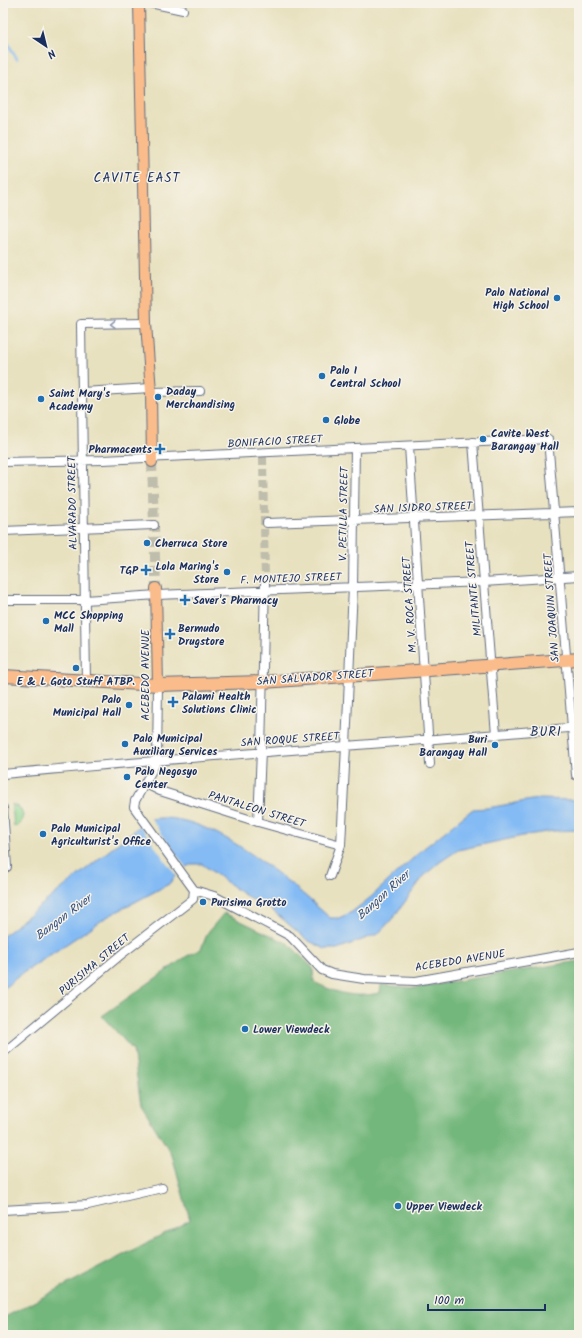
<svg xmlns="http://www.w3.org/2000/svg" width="582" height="1338" font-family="Kalam,sans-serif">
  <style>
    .green { fill: #8fd691; stroke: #558278 }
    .forest { fill: #73b77b; stroke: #47736c }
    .water { fill: #84bbf4; stroke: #5075a9 }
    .pier { fill: #e8e1bf }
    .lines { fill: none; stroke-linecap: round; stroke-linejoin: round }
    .stream { stroke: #84bbf4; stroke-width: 2.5 }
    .minor-tunnel { stroke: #bfbdac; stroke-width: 8; stroke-dasharray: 8 4; stroke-linecap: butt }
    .major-tunnel { stroke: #bfbdac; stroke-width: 10; stroke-dasharray: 10 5; stroke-linecap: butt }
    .minor-casing { stroke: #636d80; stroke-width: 10 }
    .major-casing { stroke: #636d80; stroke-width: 12 }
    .highway-casing { stroke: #636d80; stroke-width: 14 }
    .minor { stroke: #fff; stroke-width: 8 }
    .major { stroke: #f9bc8a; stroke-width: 10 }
    .highway { stroke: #f9bc8a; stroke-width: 12 }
    .oneway { stroke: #8d97ae }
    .poi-dot { fill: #1f6fb2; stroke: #f7f3e8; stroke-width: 1.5 }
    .labels { text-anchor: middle; stroke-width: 3; stroke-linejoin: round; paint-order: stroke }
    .poi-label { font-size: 11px; font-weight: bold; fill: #1b2f5e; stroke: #f7f3e8; text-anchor: start }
    .street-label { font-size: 11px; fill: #1b2f5e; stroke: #f7f3e8 }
    .water-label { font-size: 12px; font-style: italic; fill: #355284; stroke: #f7f3e8 }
    .quarter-label { font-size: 13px; letter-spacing: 1px; fill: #1b2f5e; stroke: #f7f3e8 }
  </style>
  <rect width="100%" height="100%" fill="#f7f3e8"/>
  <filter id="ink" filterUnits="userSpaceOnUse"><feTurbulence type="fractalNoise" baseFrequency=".025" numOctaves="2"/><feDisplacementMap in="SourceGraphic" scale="8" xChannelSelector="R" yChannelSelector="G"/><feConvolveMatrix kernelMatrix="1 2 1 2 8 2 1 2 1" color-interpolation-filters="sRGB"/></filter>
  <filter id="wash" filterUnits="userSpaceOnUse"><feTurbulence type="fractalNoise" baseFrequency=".012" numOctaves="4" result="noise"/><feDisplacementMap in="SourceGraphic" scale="16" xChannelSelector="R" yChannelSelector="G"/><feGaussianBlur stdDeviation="0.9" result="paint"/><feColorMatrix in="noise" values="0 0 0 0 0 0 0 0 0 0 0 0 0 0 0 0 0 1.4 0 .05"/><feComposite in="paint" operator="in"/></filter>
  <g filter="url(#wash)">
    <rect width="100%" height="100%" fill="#e8e1bf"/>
    <!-- green -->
    <path class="green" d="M12,804L21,809L23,815L21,823L14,827Z"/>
    <!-- forest -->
    <path class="forest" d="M224,913L289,944L313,968L314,982C338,994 354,998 380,993L381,985L415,988L579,961V1335H3V1318L190,1220L172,1155L141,1105L133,1050L102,1016L187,956L201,949L208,932Z"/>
    <!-- water -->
    <path class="water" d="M537,799L579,800V830L553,831L527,835L458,850L440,862L424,876L393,918L378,934L337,949H325L307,940L272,910L243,894L202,864H192L180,870L169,884L107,917L20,975L3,989V936L147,820C198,806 273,868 310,900C317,906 323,912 330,918H339L352,912L371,897L423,849L473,809L488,808Z"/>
    <!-- pier -->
    <path class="pier" d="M150,817L187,869L177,877L139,824Z"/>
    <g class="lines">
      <!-- stream -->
      <path class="stream" d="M3,31L4,37L17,59"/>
    </g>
  </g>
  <g filter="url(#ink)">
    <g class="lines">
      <!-- minor-tunnel -->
      <path class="minor-tunnel" d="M263,457L265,582"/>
      <!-- major-tunnel -->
      <path class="major-tunnel" d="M152,462L156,588"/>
      <!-- minor casing -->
      <g class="minor-casing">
        <path id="minor" d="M150,3L183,10
          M82,392L151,388
          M151,392L200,391
          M473,442L496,735
          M409,446L430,764
          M3,462L103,460L548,439L576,775H579
          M267,523L579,512
          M3,531L154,525
          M3,600H85L157,595L483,582L579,576
          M86,682L81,324L146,323
          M158,685L157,761L135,801L134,807L194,890L214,896L290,936L322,970L332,974L364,979L416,981L579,952
          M3,774C195,756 387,744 579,727
          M146,784L160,791L258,822L341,845
          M3,808L7,867L3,869
          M258,822L261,751L265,582
          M330,876L341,845L346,746L353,587L355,448
          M3,1053L123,953L193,899L194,890
          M3,1210L88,1205L162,1188"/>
      </g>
      <!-- major casing -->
      <g class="major-casing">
        <path id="major" d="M139,3L146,323L151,392L152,462
          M156,588L158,685"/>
      </g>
      <!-- highway casing -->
      <g class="highway-casing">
        <path id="highway" d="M3,676L158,685L263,682L579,659"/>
      </g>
      <!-- minor -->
      <use href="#minor" class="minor"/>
      <!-- major -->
      <use href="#major" class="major"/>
      <!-- highway -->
      <use href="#highway" class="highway"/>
    </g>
    <!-- one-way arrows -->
    <defs><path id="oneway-chevron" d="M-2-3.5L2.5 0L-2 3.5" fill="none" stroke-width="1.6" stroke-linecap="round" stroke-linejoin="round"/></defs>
    <use class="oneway" href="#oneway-chevron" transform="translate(113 324) rotate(179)"/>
  </g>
  <!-- markers -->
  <g class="poi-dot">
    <circle cx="557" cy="298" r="4"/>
    <circle cx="322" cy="376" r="4"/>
    <circle cx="158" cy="397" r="4"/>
    <circle cx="41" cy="399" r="4"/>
    <circle cx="326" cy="420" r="4"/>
    <circle cx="483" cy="439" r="4"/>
    <path d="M158 443h4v4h4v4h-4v4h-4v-4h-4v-4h4z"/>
    <circle cx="147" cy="543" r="4"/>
    <path d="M144 564h4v4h4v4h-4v4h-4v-4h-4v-4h4z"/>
    <circle cx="227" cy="572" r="4"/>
    <path d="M183 594h4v4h4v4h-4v4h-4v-4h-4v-4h4z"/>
    <circle cx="46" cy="621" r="4"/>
    <path d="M168 628h4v4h4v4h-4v4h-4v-4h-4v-4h4z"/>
    <circle cx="76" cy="668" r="4"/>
    <path d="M171 696h4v4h4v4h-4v4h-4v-4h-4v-4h4z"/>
    <circle cx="129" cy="705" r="4"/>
    <circle cx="125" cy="744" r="4"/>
    <circle cx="495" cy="745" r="4"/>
    <circle cx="127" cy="777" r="4"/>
    <circle cx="43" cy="834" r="4"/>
    <circle cx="203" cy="902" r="4"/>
    <circle cx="245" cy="1029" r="4"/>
    <circle cx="398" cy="1206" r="4"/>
  </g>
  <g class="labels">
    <!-- poi labels -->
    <g class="poi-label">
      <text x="549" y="296" text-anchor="end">Palo National<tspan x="549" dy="13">High School</tspan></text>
      <text x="330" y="374">Palo I<tspan x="330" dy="13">Central School</tspan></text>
      <text x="166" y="395">Daday<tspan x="166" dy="13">Merchandising</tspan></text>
      <text x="49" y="397">Saint Mary's<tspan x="49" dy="13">Academy</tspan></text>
      <text x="334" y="424">Globe</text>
      <text x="491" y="437">Cavite West<tspan x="491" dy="13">Barangay Hall</tspan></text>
      <text x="152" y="453" text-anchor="end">Pharmacents</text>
      <text x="155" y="547">Cherruca Store</text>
      <text x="219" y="570" text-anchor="end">Lola Maring's<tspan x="219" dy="13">Store</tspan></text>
      <text x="138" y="574" text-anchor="end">TGP</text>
      <text x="193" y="604">Saver's Pharmacy</text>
      <text x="54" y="619">MCC Shopping<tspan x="54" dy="13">Mall</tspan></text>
      <text x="178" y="632">Bermudo<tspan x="178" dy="13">Drugstore</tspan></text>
      <text x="76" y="685" text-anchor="middle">E &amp; L Goto Stuff ATBP.</text>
      <text x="182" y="700">Palami Health<tspan x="182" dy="13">Solutions Clinic</tspan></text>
      <text x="121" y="703" text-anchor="end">Palo<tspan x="121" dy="13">Municipal Hall</tspan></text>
      <text x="133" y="742">Palo Municipal<tspan x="133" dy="13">Auxiliary Services</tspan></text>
      <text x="487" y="743" text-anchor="end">Buri<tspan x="487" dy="13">Barangay Hall</tspan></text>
      <text x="135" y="775">Palo Negosyo<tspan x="135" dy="13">Center</tspan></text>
      <text x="51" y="832">Palo Municipal<tspan x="51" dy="13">Agriculturist's Office</tspan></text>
      <text x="211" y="906">Purisima Grotto</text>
      <text x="253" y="1033">Lower Viewdeck</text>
      <text x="406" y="1210">Upper Viewdeck</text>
    </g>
    <!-- street labels -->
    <g class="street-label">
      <text transform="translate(275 441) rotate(-3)" y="4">BONIFACIO STREET</text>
      <text transform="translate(72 503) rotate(-91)" y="4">ALVARADO STREET</text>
      <text transform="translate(423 507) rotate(-2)" y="4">SAN ISIDRO STREET</text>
      <text transform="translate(343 514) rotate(-89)" y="4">V. PETILLA STREET</text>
      <text transform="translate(291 578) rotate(-2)" y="4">F. MONTEJO STREET</text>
      <text transform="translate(473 589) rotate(-95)" y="4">MILITANTE STREET</text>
      <text transform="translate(409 605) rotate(-94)" y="4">M. V. ROCA STREET</text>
      <text transform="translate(551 608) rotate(-94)" y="4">SAN JOAQUIN STREET</text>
      <text transform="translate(145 675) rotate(-90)" y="4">ACEBEDO AVENUE</text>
      <text transform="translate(315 677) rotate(-4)" y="4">SAN SALVADOR STREET</text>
      <text transform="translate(290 739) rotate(-4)" y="4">SAN ROQUE STREET</text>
      <text transform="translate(257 809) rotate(17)" y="4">PANTALEON STREET</text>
      <text transform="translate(460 960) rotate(-9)" y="4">ACEBEDO AVENUE</text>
      <text transform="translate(94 964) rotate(-40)" y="4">PURISIMA STREET</text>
    </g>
    <!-- water labels -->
    <g class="water-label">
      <text transform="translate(383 895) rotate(-42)" y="4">Bangon River</text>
      <text transform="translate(63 917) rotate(-37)" y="4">Bangon River</text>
    </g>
    <!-- quarter labels -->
    <g class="quarter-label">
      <text x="137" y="182">CAVITE EAST</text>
      <text x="546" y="736">BURI</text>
    </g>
  </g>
  <!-- margin -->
  <rect width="582" height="1338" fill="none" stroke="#f7f3e8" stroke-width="16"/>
  <!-- north arrow -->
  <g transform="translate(46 46) rotate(145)" stroke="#f7f3e8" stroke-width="3" paint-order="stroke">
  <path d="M0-3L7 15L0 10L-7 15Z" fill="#1b2f5e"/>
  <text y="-6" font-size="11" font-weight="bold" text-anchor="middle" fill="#1b2f5e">N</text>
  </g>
  <!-- scale -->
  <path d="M428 1304v6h117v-6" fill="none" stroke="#1b2f5e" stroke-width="2"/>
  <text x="434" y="1304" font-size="12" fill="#1b2f5e" stroke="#f7f3e8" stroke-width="3" paint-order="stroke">100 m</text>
</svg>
